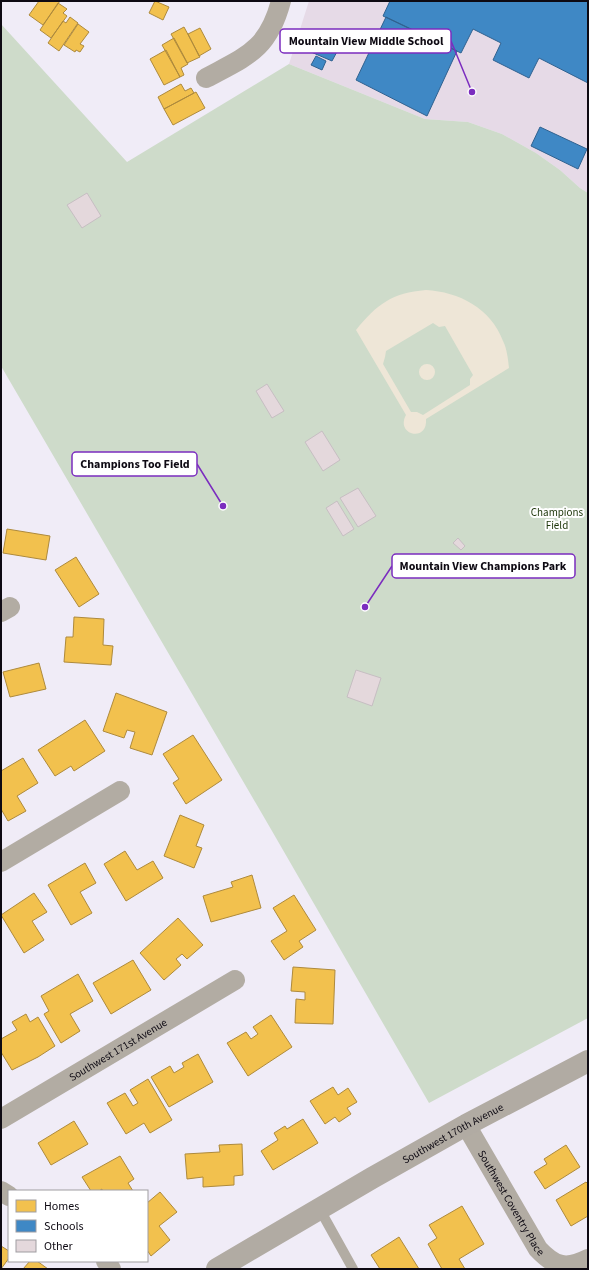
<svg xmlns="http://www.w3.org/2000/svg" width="589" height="1270" font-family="'Source Sans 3',sans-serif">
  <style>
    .education { fill: #e6dae7 }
    .green { fill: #cedbca }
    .sand { fill: #eee6d7; fill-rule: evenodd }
    .homes { fill: #f2c14e; stroke: #ae8a3c }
    .schools { fill: #3f88c5; stroke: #306290 }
    .building { fill: #e4d8dc; stroke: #c6bec2 }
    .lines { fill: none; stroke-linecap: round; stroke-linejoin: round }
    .service { stroke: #b2aca3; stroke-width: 10 }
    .minor { stroke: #b2aca3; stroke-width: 20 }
    .secondary { stroke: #b1aba3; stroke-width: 22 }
    .labels { text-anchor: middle; stroke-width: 4; stroke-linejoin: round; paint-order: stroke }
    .park-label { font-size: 11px; fill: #1c3508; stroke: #fff }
    .street-label { font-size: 11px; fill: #0e0a13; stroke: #fff }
    .leader { fill: none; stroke: #7b2cbf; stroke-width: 1.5 }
    .callout-dot { fill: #7b2cbf; stroke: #fff; stroke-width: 1.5 }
    .callout { fill: #fff; stroke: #7b2cbf; stroke-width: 1.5 }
    .callout-label { font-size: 12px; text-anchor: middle; font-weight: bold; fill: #0e0a13 }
  </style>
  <rect width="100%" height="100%" fill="#f0ecf7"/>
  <!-- education -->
  <path class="education" d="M309,1H588V193L580,188L560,170L536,153L502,134L468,122L425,119L289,64Z"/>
  <!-- green -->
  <path class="green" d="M1,24L127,162L289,64L425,119L468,122L502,134L536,153L560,170L580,188L588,193V1018L429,1103L272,831L1,366Z"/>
  <!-- sand -->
  <path class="sand" d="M426,290C459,292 491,308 503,341C507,349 508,359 509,368L426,419C428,443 395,435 406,415L356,330C377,304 392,293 426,290ZM433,323L439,327L445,326L473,375L470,379V385L423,415L417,412H411L383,364L385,357L386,351Z
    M419 372a8 8 0 1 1 16 0a8 8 0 1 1-16 0Z"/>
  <!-- homes -->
  <path class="homes" d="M39,1H60L43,25L29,15Z
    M155,1L169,7L163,20L149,13Z
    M58,3L67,9L63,13L67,16L51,38L40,30Z
    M70,17L78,23L59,51L48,43L63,21L66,23Z
    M78,24L89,32L80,44L84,46L80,52L76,50L75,52L64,45Z
    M184,27L200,57L187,63L171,34Z
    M200,28L211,49L199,56L188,34Z
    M174,38L188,64L181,68L184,75L180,77L162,45Z
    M166,50L180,77L164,85L150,59Z
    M181,84L185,91L191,88L194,93L164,109L158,97Z
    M196,92L205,108L173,125L164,109Z
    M7,529L50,536L46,560L3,553Z
    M76,557L99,594L79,607L55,570Z
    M74,617L104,619L103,645L113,646L111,665L64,662L66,637H73Z
    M39,663L46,689L10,697L3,672Z
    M116,693L167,712L152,755L130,748L135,732L127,730L124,738L103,731Z
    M85,720L105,751L74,771L71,766L55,776L38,750Z
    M193,735L222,780L186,804L173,783L179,779L163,754Z
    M23,758L38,783L17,796L26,811L8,821L1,809V771Z
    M180,815L204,825L196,846L202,848L194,868L164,856Z
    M125,851L137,870L153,861L163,878L126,901L104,864Z
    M85,863L96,883L80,892L92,913L71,925L48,885Z
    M252,875L261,908L211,922L203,896L233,887L231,882Z
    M34,893L47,912L32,921L44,940L24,953L1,915Z
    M294,895L316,930L299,941L303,947L284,960L271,941L287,931L273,908Z
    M178,918L203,945L187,959L182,954L176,959L181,965L164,980L140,953Z
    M133,960L151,990L111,1014L93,983Z
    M293,967L335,970L333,1024L295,1023L296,999L305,1000V992L291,991Z
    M78,974L93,1001L70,1014L80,1031L61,1043L44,1014L49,1011L41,996Z
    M26,1014L30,1022L38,1017L55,1046L38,1057L12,1070L1,1052V1039L17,1030L12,1022Z
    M271,1015L292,1047L248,1076L227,1043L246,1032L251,1039L258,1034L253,1027Z
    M198,1054L213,1082L169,1107L151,1077L170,1066L174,1073L184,1067L182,1063Z
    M148,1079L172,1120L150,1133L144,1123L126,1134L107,1103L125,1093L133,1106L138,1103L130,1090Z
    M333,1087L338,1095L348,1088L357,1102L347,1108L351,1114L339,1122L335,1117L325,1124L310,1101Z
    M303,1119L318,1143L273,1170L261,1151L278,1140L274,1133L285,1126L287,1129Z
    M74,1121L88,1144L51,1165L38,1143Z
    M242,1144L243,1175L234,1176V1185L203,1187V1177L187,1179L185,1154L220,1152L219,1145Z
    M566,1145L580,1167L545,1189L534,1172L547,1164L544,1159Z
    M120,1156L134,1179L128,1183L133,1191H102V1189L99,1191H91L82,1177Z
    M586,1182L588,1184V1216L571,1226L556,1200Z
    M160,1192L177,1212L159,1226L170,1240L151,1256L147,1250V1203Z
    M462,1206L484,1244L459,1259L465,1269H442L428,1244L437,1238L429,1225Z
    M399,1237L419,1269H380L371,1255Z
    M1,1246L9,1251V1258L1,1269Z
    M30,1261H37L48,1269H23Z"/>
  <!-- schools -->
  <path class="schools" d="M390,1H588V83L539,58L529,78L493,60L501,43L473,29L461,53L383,16Z
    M386,17L457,51L427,116L356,80Z
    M318,38L339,48L332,61L311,52Z
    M316,56L326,61L322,70L311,65Z
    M540,127L587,149L578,169L531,146Z"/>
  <!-- building -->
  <path class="building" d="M87,193L101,216L82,228L67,205Z
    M267,384L284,411L272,418L256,391Z
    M322,431L340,460L323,471L305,442Z
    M358,488L376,516L358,527L340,498Z
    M337,501L354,529L343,536L326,508Z
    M458,538L465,546L461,550L453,543Z
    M356,670L381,678L372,706L347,697Z"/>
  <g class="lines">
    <!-- service -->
    <path class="service" d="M319,1208L353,1269"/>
    <!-- minor -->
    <g class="minor">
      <path d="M206,78C247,56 268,50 281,1"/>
      <path d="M1,612L10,607"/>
      <path d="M1,862L120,791"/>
      <path id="s1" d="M1,1119L235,980"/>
      <path id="s2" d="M466,1125L538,1249C555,1267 566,1270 588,1259"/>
      <path d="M1,1191L9,1196"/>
      <path d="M106,1261L111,1269"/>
    </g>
    <!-- secondary -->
    <path class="secondary" id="s3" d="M217,1269L372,1178L466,1125L588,1061"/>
  </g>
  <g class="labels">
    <!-- park labels -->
    <g class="park-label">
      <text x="557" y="516">Champions<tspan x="557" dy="13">Field</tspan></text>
    </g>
    <!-- street labels -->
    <g class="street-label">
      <text dy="4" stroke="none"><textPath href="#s1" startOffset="136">Southwest 171st Avenue</textPath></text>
      <text dy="4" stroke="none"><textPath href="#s3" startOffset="272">Southwest 170th Avenue</textPath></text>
      <text dy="4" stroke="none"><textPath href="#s2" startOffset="90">Southwest Coventry Place</textPath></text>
    </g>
  </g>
  <!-- callouts -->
  <path class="leader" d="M472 92L451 41M223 506L197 464M365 607L392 566"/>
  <g class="callout-dot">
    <circle cx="472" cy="92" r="4"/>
    <circle cx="223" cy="506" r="4"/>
    <circle cx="365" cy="607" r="4"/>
  </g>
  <g class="callout">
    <rect x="280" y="29" width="171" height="24" rx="4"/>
    <rect x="72" y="452" width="125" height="24" rx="4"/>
    <rect x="392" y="554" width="183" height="24" rx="4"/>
  </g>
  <g class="callout-label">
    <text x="366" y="45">Mountain View Middle School</text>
    <text x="135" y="468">Champions Too Field</text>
    <text x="483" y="570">Mountain View Champions Park</text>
  </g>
  <!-- border -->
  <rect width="589" height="1270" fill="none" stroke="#0e0a13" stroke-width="4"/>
  <!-- legend -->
  <rect x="8" y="1190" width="140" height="72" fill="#ffffff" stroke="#9f9da1"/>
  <rect x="16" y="1200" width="20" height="12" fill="#f2c14e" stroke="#9f9da1"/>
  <text x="44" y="1210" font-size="12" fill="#0e0a13">Homes</text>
  <rect x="16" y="1220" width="20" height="12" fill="#3f88c5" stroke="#9f9da1"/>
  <text x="44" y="1230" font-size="12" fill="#0e0a13">Schools</text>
  <rect x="16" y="1240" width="20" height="12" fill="#e4d8dc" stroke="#9f9da1"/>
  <text x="44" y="1250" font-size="12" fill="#0e0a13">Other</text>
</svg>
